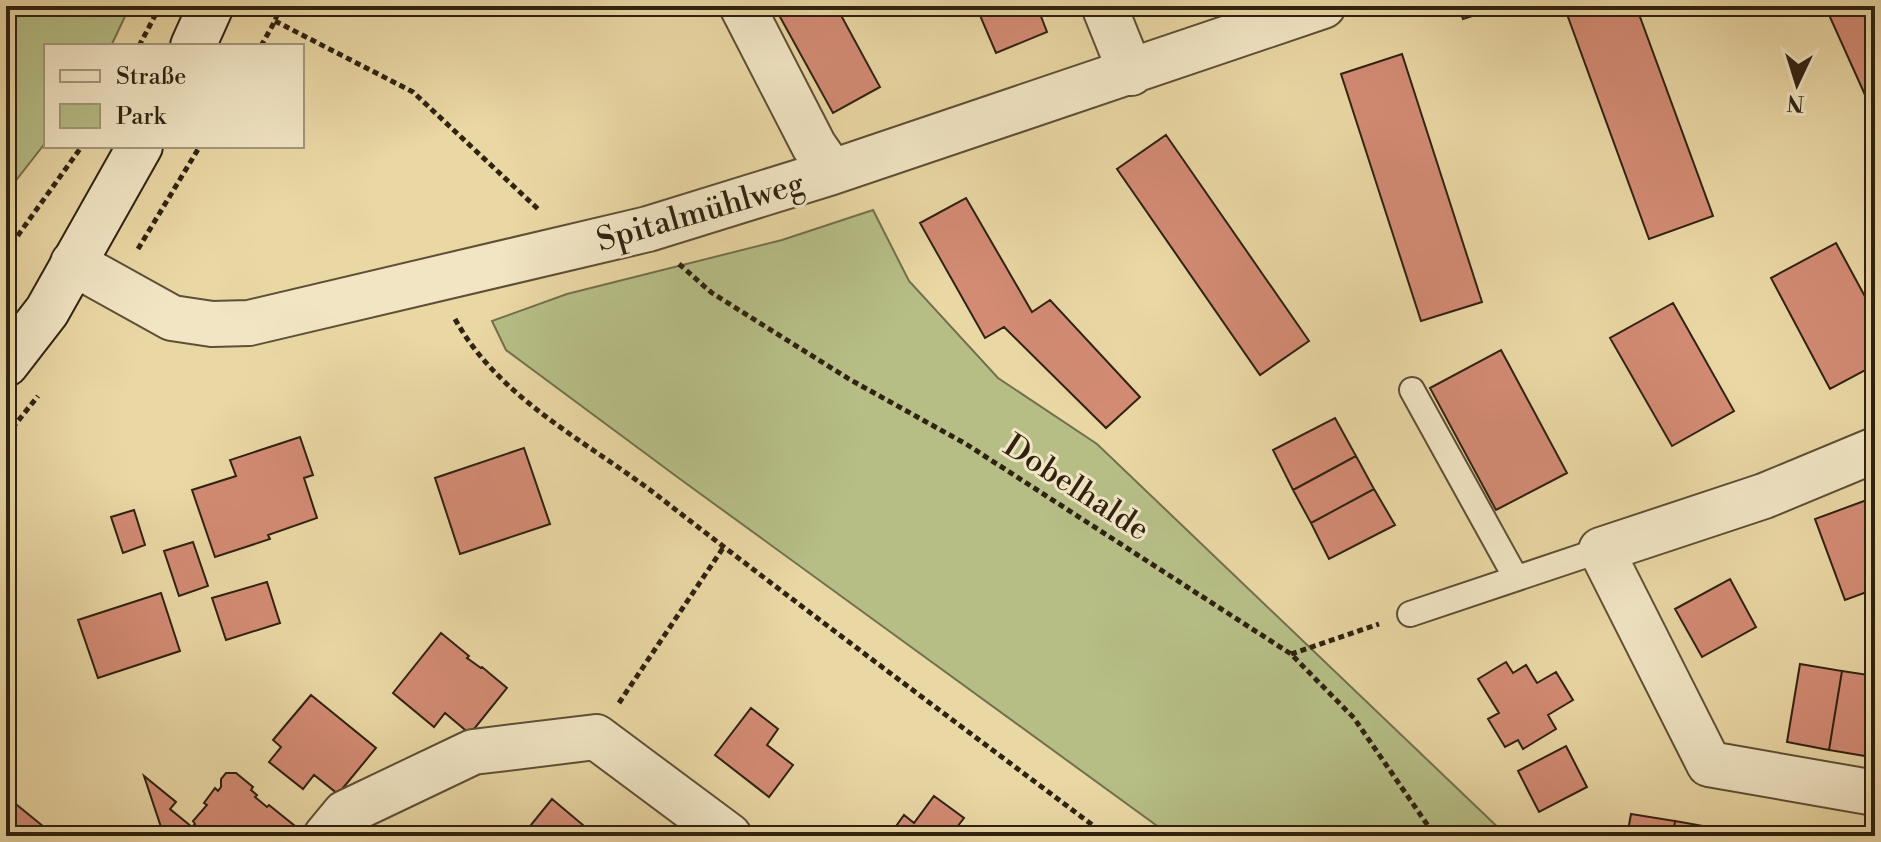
<svg xmlns="http://www.w3.org/2000/svg" width="1881" height="842" font-family="'Libre Bodoni',serif">
  <style>
    .green { fill: #b6be86; stroke: #72704c; stroke-width: 2 }
    .building { fill: #d38b74; stroke: #2f2211; stroke-width: 2 }
    .lines { fill: none; stroke-linecap: round; stroke-linejoin: round }
    .lane-casing { stroke: #5e4f36; stroke-width: 28 }
    .street-casing { stroke: #5e4f36; stroke-width: 48 }
    .secondary-casing { stroke: #2f2211; stroke-width: 48 }
    .path { stroke: #2f2211; stroke-width: 5; stroke-dasharray: 6 4; stroke-linecap: butt }
    .lane { stroke: #f1e5c4; stroke-width: 24 }
    .street { stroke: #f1e5c4; stroke-width: 44 }
    .secondary { stroke: #f1e5c4; stroke-width: 44 }
    .labels { text-anchor: middle; stroke-width: 6; stroke-linejoin: round; paint-order: stroke }
    .street-label { font-size: 32px; fill: #2f2211; stroke: #f1e5c4 }
  </style>
  <rect width="100%" height="100%" fill="#e9d7a4"/>
  <filter id="stains"><feTurbulence type="fractalNoise" baseFrequency=".0025" numOctaves="4"/><feColorMatrix values="0 0 0 0 .2 0 0 0 0 .09 0 0 0 0 .02 0 0 0 .5 -.17"/></filter>
  <radialGradient id="worn" r=".72"><stop offset=".6" stop-color="#630" stop-opacity="0"/><stop offset="1" stop-color="#630" stop-opacity=".3"/></radialGradient>
  <!-- green -->
  <path class="green" d="M6,6H130L111,46H46V142L6,193Z
    M873,210L909,281L998,378L1097,444L1507,836H1171L680,479L506,350L492,321L567,294L782,240Z"/>
  <!-- building -->
  <path class="building" d="M774,6H836L880,87L833,113Z
    M976,6H1037L1047,32L996,53Z
    M1464,6H1493L1494,9L1463,19L1459,8Z
    M1564,6H1636L1713,216L1649,239Z
    M1825,6H1875V117Z
    M1402,54L1482,302L1421,321L1341,74Z
    M1166,135L1309,341L1260,375L1117,169Z
    M966,198L1032,312L1050,300L1140,397L1106,428L1004,327L985,338L920,223Z
    M1836,243L1875,315V365L1830,389L1771,278Z
    M1673,303L1734,411L1672,446L1610,338Z
    M1501,350L1567,473L1496,510L1430,388Z
    M1335,418L1356,456L1293,490L1273,450Z
    M300,437L313,475L304,478L317,518L268,535L270,539L215,557L192,490L236,476L230,460Z
    M524,448L550,524L460,554L435,478Z
    M1356,456L1374,489L1311,523L1293,490Z
    M1374,489L1395,525L1329,559L1311,523Z
    M1875,497V589L1845,600L1815,519Z
    M134,510L145,545L123,553L111,517Z
    M193,542L208,586L179,596L164,551Z
    M1730,579L1756,627L1702,657L1675,609Z
    M267,582L280,623L226,640L212,598Z
    M161,593L180,651L98,678L78,620Z
    M441,633L469,656L467,658L481,668L482,667L507,688L470,734L445,713L434,727L393,693Z
    M1506,662L1513,673L1526,665L1537,683L1556,672L1573,700L1548,715L1556,729L1523,749L1518,740L1505,747L1488,719L1499,713L1478,679Z
    M1800,664L1842,671L1829,750L1787,742Z
    M1842,671L1875,676V731L1871,757L1829,750Z
    M311,695L376,748L338,794L314,775L303,789L269,762L281,747L273,740Z
    M751,708L778,729L767,745L793,765L769,797L715,755Z
    M1566,746L1587,787L1539,812L1518,771Z
    M226,773H236L253,787L251,790L257,795L255,797L267,807L269,805L295,826L287,836H164L144,776L176,802L170,809L192,827L195,824L193,821L207,805L204,803L215,788L218,791L221,787V779Z
    M6,796L55,836H6Z
    M934,796L964,818L950,836H889L904,815L914,823Z
    M552,799L596,836H522Z
    M1631,814L1675,821L1673,836H1627Z
    M1675,821L1720,829L1719,836H1673Z"/>
  <g class="lines">
    <!-- lane casing -->
    <g class="lane-casing">
      <path id="lane" d="M1412,390L1516,578
        M1410,614L1601,550"/>
    </g>
    <!-- street casing -->
    <g class="street-casing">
      <path id="street" d="M742,6L814,146L832,172
        M1104,6L1131,73
        M73,263L172,318L212,324L249,323L648,229L832,172L1323,6
        M1875,450L1764,496L1601,550L1709,764L1875,793
        M326,836L345,813L473,752L596,737L729,836"/>
    </g>
    <!-- secondary casing -->
    <g class="secondary-casing">
      <path id="secondary" d="M193,46L211,6
        M6,364L47,311L140,146"/>
    </g>
    <!-- path -->
    <path class="path" d="M275,21L413,92L539,210
      M139,46L160,6
      M261,46L275,21L280,6
      M138,249L200,146
      M6,252L82,146
      M679,264L712,293L849,379L966,444L1291,654L1354,718L1435,836
      M455,319C499,399 588,442 658,496C806,611 957,723 1107,836
      M6,436L38,396
      M1291,654L1379,624
      M619,703L723,548"/>
    <!-- lane -->
    <use href="#lane" class="lane"/>
    <!-- street -->
    <use href="#street" class="street"/>
    <!-- secondary -->
    <use href="#secondary" class="secondary"/>
  </g>
  <g class="labels">
    <!-- street labels -->
    <g class="street-label">
      <text transform="translate(700 211) rotate(-16)" y="11">Spitalmühlweg</text>
      <text transform="translate(1077 487) rotate(33)" y="11">Dobelhalde</text>
    </g>
  </g>
  <!-- margin -->
  <rect width="1881" height="842" fill="none" stroke="#e9d7a4" stroke-width="32"/>
  <rect x="8" y="8" width="1865" height="826" fill="none" stroke="#2f2211" stroke-width="4"/>
  <rect x="16" y="16" width="1849" height="810" fill="none" stroke="#2f2211" stroke-width="2"/>
  <!-- legend -->
  <rect x="44" y="44" width="260" height="104" fill="#f1e5c4" stroke="#a3977c" stroke-width="2"/>
  <rect x="60" y="70" width="40" height="12" fill="#f1e5c4" stroke="#a3977c" stroke-width="2"/>
  <text x="116" y="84" font-size="24" fill="#2f2211">Straße</text>
  <rect x="60" y="104" width="40" height="24" fill="#b6be86" stroke="#a3977c" stroke-width="2"/>
  <text x="116" y="124" font-size="24" fill="#2f2211">Park</text>
  <!-- north arrow -->
  <g transform="translate(1797 84) rotate(184)" stroke="#f1e5c4" stroke-width="6" paint-order="stroke">
  <path d="M0-6L14 30L0 20L-14 30Z" fill="#2f2211"/>
  <text y="-12" font-size="22" font-weight="bold" text-anchor="middle" fill="#2f2211">N</text>
  </g>
  <rect width="100%" height="100%" filter="url(#stains)"/>
  <rect width="100%" height="100%" fill="url(#worn)"/>
</svg>
